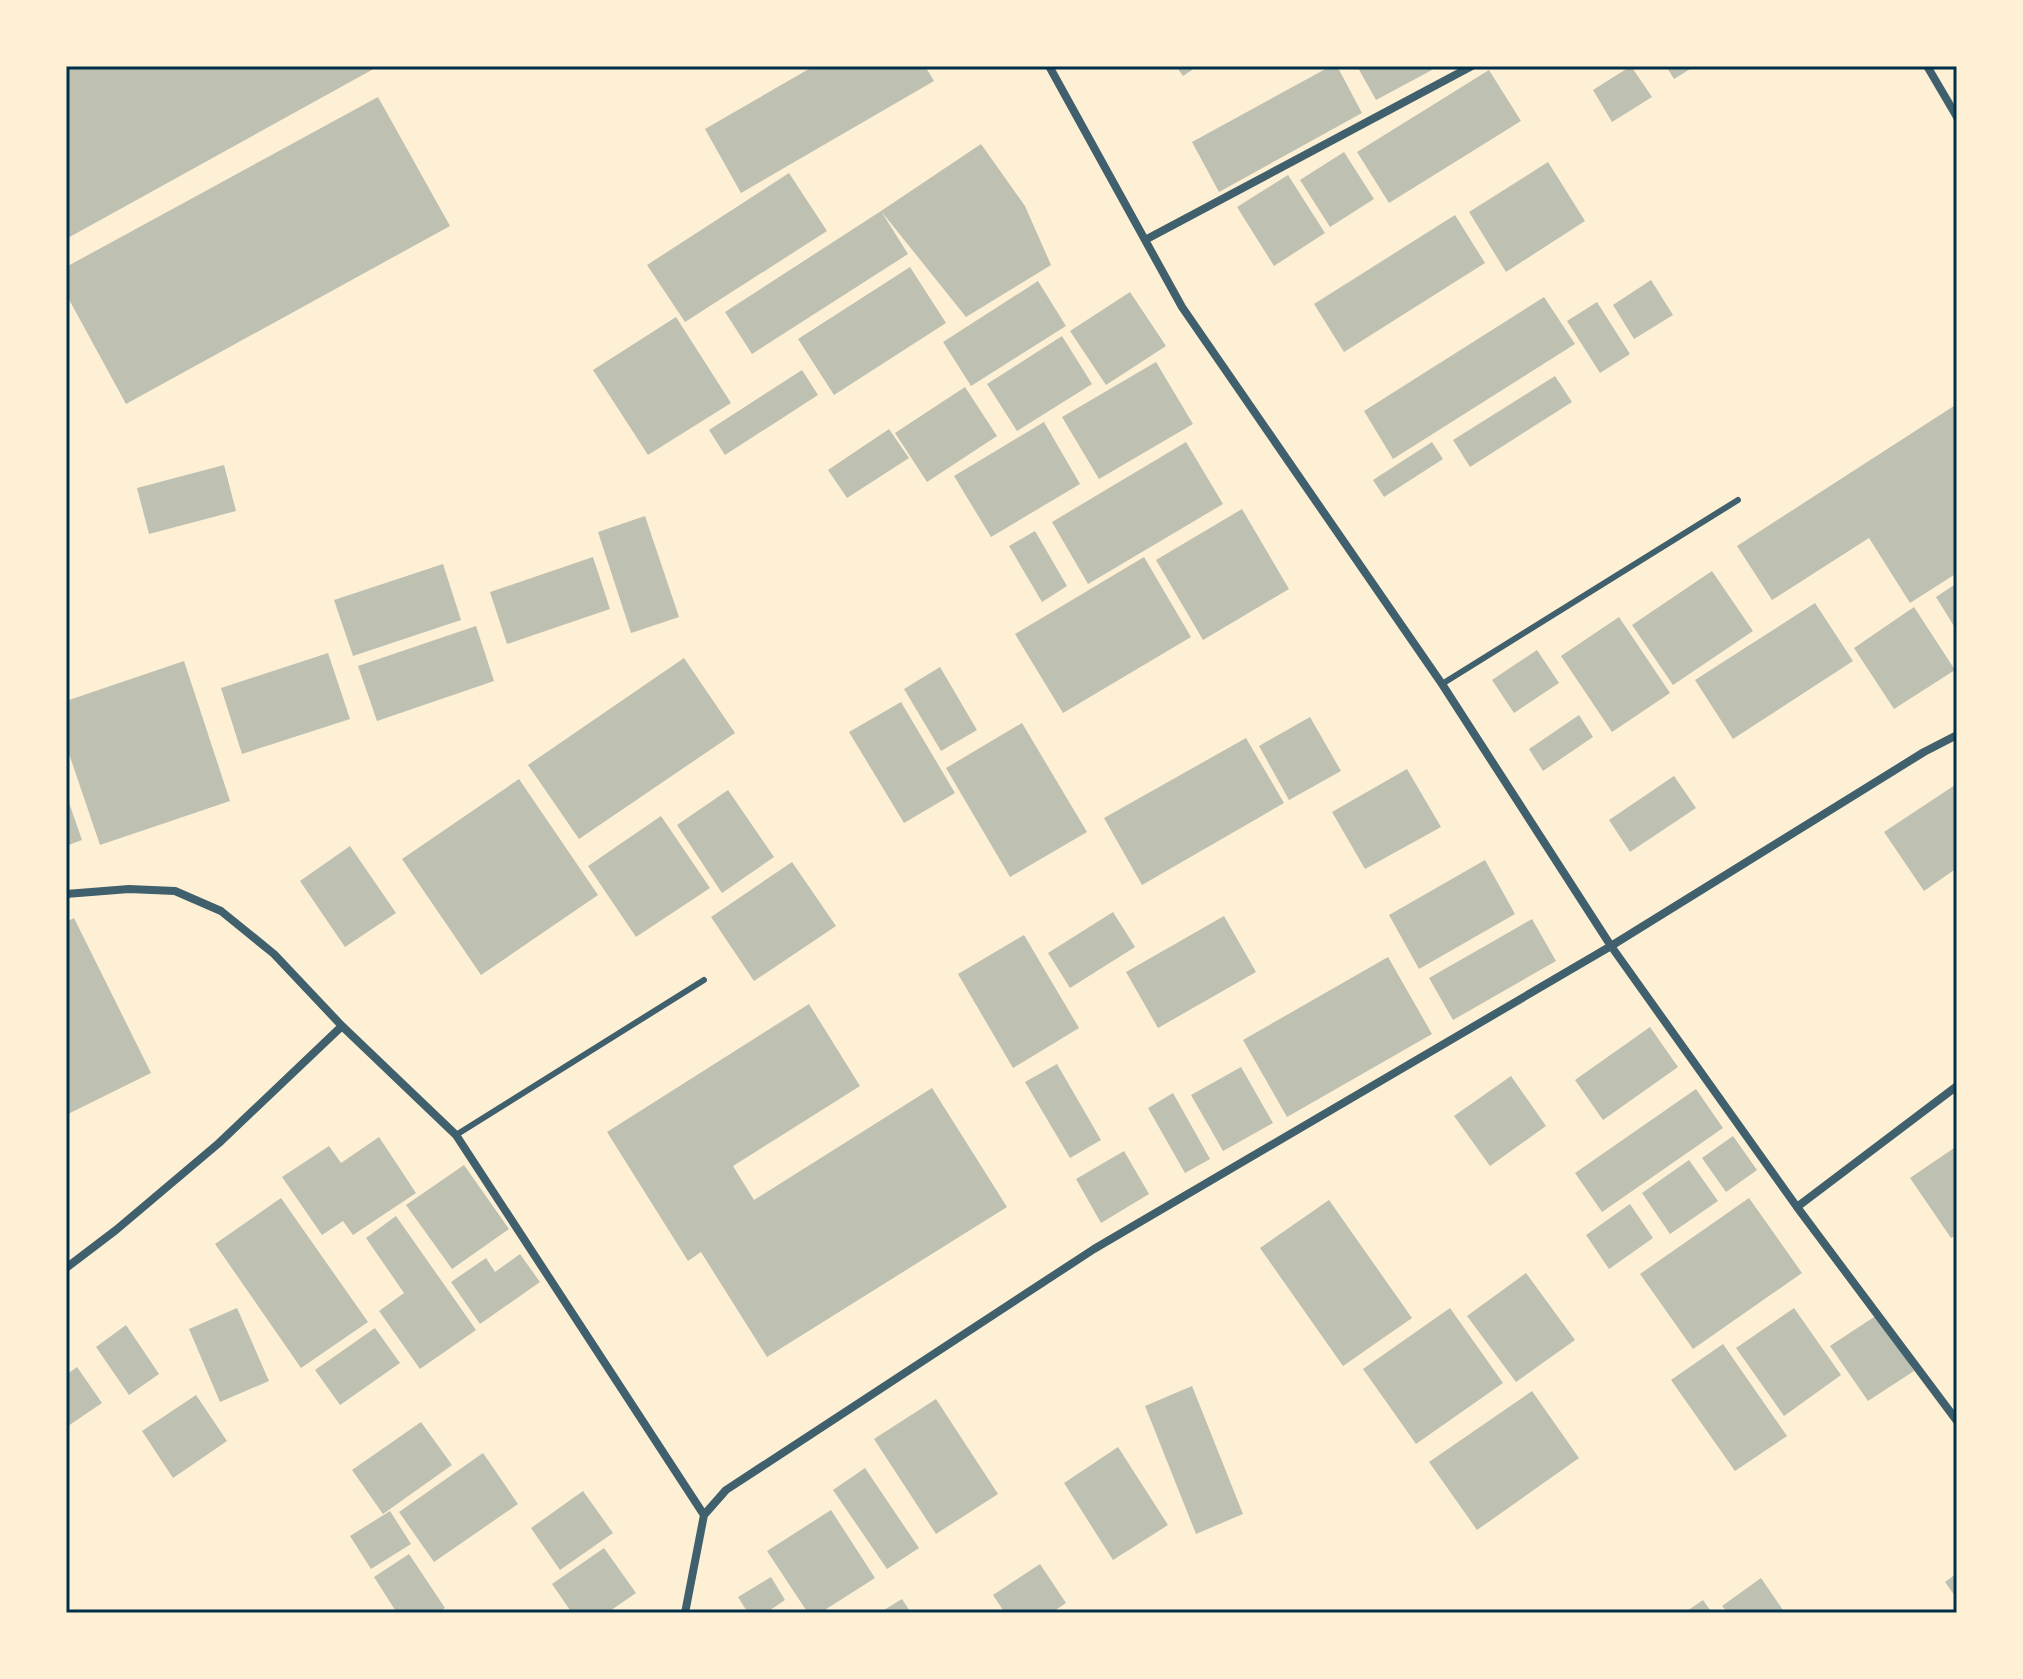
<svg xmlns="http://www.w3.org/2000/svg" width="2023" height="1679" font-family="Mulish,sans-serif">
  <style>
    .building { fill: #bec0b2 }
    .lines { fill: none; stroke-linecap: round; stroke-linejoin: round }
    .service { stroke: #3f606c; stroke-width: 6 }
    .minor { stroke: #3f606c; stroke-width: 8 }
    .neatline { fill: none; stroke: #003049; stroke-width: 3 }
  </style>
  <rect width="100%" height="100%" fill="#fdf0d5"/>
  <!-- building -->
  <path class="building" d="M66,66H379L66,239Z
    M814,66H925L934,81L741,193L705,129Z
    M1176,66H1198L1183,76Z
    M1331,66H1337L1362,113L1219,192L1192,142Z
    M1357,66H1430L1432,70L1376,100Z
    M1631,66L1652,97L1612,122L1593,90Z
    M1666,66H1695L1674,79Z
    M1489,70L1521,121L1389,203L1357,152Z
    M378,97L450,226L126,404L66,294V267Z
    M981,144L1025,206L1051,265L966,317L881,211L908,254L752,354L725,312L881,211Z
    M1344,152L1374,199L1330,227L1300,180Z
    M1548,162L1585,221L1506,272L1469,212Z
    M789,173L827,231L685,322L647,265Z
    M1288,175L1325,233L1274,266L1237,207Z
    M1455,215L1485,263L1344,352L1314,304Z
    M910,267L946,323L834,395L798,339Z
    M1651,280L1673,315L1634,339L1613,305Z
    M1038,281L1066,326L971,386L943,342Z
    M1130,292L1166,346L1106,385L1070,331Z
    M1544,297L1575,344L1393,459L1364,411Z
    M1597,302L1630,354L1600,373L1567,321Z
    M676,317L731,403L648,455L593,370Z
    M1062,336L1092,384L1017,431L987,384Z
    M1156,362L1193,424L1099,479L1062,417Z
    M802,370L818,395L725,455L709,430Z
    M1555,376L1572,402L1470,467L1453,440Z
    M965,387L997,436L927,482L895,433Z
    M1957,404V573L1910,603L1869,538L1772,600L1737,546Z
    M1044,422L1080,484L991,537L954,476Z
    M889,429L909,458L847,498L828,470Z
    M1186,442L1223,504L1088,584L1052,522Z
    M1432,442L1443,459L1384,497L1373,480Z
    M224,465L236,511L149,534L137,488Z
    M1242,509L1289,589L1203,640L1156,560Z
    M645,516L679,617L631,633L598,532Z
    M1035,531L1067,586L1042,602L1009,546Z
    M593,557L610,609L507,644L490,592Z
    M1144,557L1191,637L1063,713L1015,634Z
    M443,564L461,620L353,656L334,600Z
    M1712,571L1753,631L1673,685L1632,625Z
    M1957,583V631L1936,597Z
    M1815,603L1853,661L1733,739L1695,680Z
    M1914,607L1955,670L1894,709L1854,648Z
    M1619,617L1670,693L1612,732L1561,656Z
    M476,626L494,681L377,721L358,666Z
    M1537,650L1559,683L1514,713L1492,680Z
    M328,653L350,719L242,754L221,688Z
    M684,658L735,733L579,839L528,765Z
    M184,661L230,801L100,845L66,745V701Z
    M940,667L977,730L941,751L904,689Z
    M901,702L955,793L904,823L849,732Z
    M1579,715L1593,737L1543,771L1529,749Z
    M1310,717L1341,771L1289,800L1259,746Z
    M1022,723L1087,832L1010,877L946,768Z
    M1246,738L1284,803L1142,885L1104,818Z
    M1407,769L1441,827L1365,869L1332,812Z
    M1674,776L1696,808L1630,852L1609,820Z
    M519,779L598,895L481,975L402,859Z
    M1955,785L1957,788V868L1924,891L1884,832Z
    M728,790L774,857L722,893L677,825Z
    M66,794L82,840L66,846Z
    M661,816L710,888L636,937L588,866Z
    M350,846L396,913L345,947L300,881Z
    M1485,860L1515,914L1419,969L1389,915Z
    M792,862L836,926L754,981L711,917Z
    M1113,912L1135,947L1070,988L1048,953Z
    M1224,916L1256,972L1158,1028L1126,972Z
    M74,918L151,1073L66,1115V922Z
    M1532,919L1556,961L1453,1020L1429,978Z
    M1024,935L1079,1028L1013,1068L958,974Z
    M1388,957L1432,1034L1287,1117L1243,1040Z
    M809,1004L860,1086L733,1166L754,1200L932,1088L1007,1207L767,1357L701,1252L688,1261L607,1132Z
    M1650,1027L1678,1067L1603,1120L1575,1080Z
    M1057,1064L1101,1140L1070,1158L1025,1082Z
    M1241,1067L1273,1123L1223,1151L1191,1095Z
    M1511,1076L1546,1126L1490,1166L1454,1116Z
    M1696,1089L1723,1128L1602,1212L1575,1173Z
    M1173,1093L1210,1159L1185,1173L1148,1108Z
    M1733,1136L1757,1170L1726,1192L1702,1158Z
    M379,1137L416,1193L353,1235L343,1221L322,1235L282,1177L329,1146L341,1163Z
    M1957,1146V1235L1951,1238L1910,1178Z
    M1124,1151L1149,1194L1101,1223L1076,1179Z
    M1689,1160L1718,1201L1670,1234L1642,1193Z
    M464,1165L509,1229L452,1269L406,1205Z
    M281,1198L368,1322L301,1368L215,1244Z
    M1749,1198L1802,1273L1693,1349L1640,1274Z
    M1329,1200L1412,1318L1343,1366L1260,1248Z
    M1630,1204L1653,1238L1609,1269L1586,1235Z
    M396,1216L476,1330L420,1369L379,1311L404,1293L366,1238Z
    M520,1254L540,1282L480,1324L451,1282L486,1258L495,1272Z
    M1526,1273L1575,1340L1516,1382L1467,1316Z
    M237,1308L269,1381L220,1402L189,1329Z
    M1450,1308L1503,1383L1416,1444L1363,1369Z
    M1794,1308L1841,1375L1784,1416L1736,1348Z
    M1877,1315L1914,1371L1868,1401L1830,1346Z
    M126,1325L159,1374L129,1395L96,1347Z
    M375,1328L400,1363L340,1405L315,1370Z
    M1723,1344L1787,1436L1735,1471L1671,1380Z
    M77,1367L102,1403L68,1426L66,1423V1375Z
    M1192,1386L1243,1514L1196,1534L1145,1406Z
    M1532,1391L1579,1458L1477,1530L1429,1462Z
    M196,1395L227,1441L173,1478L142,1431Z
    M936,1399L998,1494L936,1534L874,1439Z
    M421,1422L452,1465L383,1514L352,1470Z
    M1118,1447L1168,1525L1113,1560L1064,1483Z
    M483,1453L518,1504L434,1562L399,1512Z
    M865,1468L919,1548L887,1569L833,1490Z
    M583,1491L613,1533L560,1570L531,1528Z
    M831,1510L875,1578L820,1613H808L767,1551Z
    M390,1511L411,1544L371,1569L350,1536Z
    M604,1548L636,1593L607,1613H572L552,1584Z
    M409,1554L445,1608L437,1613H397L374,1577Z
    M1040,1564L1066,1603L1051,1613H1005L993,1595Z
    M1957,1573V1599L1945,1582Z
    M771,1577L785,1600L766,1613H748L738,1597Z
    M1761,1578L1785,1613H1728L1722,1606Z
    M902,1599L911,1613H879Z
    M1703,1600L1712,1613H1684Z"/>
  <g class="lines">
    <!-- service -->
    <path class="service" d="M1442,684L1738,500
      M456,1135L704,980"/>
    <!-- minor -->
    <path class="minor" d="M1049,66L1182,307L1442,684L1611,946L1797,1207L1957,1421
      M1927,66L1957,117
      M1145,240L1472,66
      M66,894L129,889L175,891L221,911L274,954L342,1026L456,1135L704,1515
      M1797,1207L1957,1086
      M66,1268L116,1230L219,1143L342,1026
      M685,1613L704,1515L726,1490L1094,1249L1611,946L1924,752L1957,735"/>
  </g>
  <!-- border -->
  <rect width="2023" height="1679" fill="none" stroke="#fdf0d5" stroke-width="136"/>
  <rect x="68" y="68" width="1887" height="1543" class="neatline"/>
</svg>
